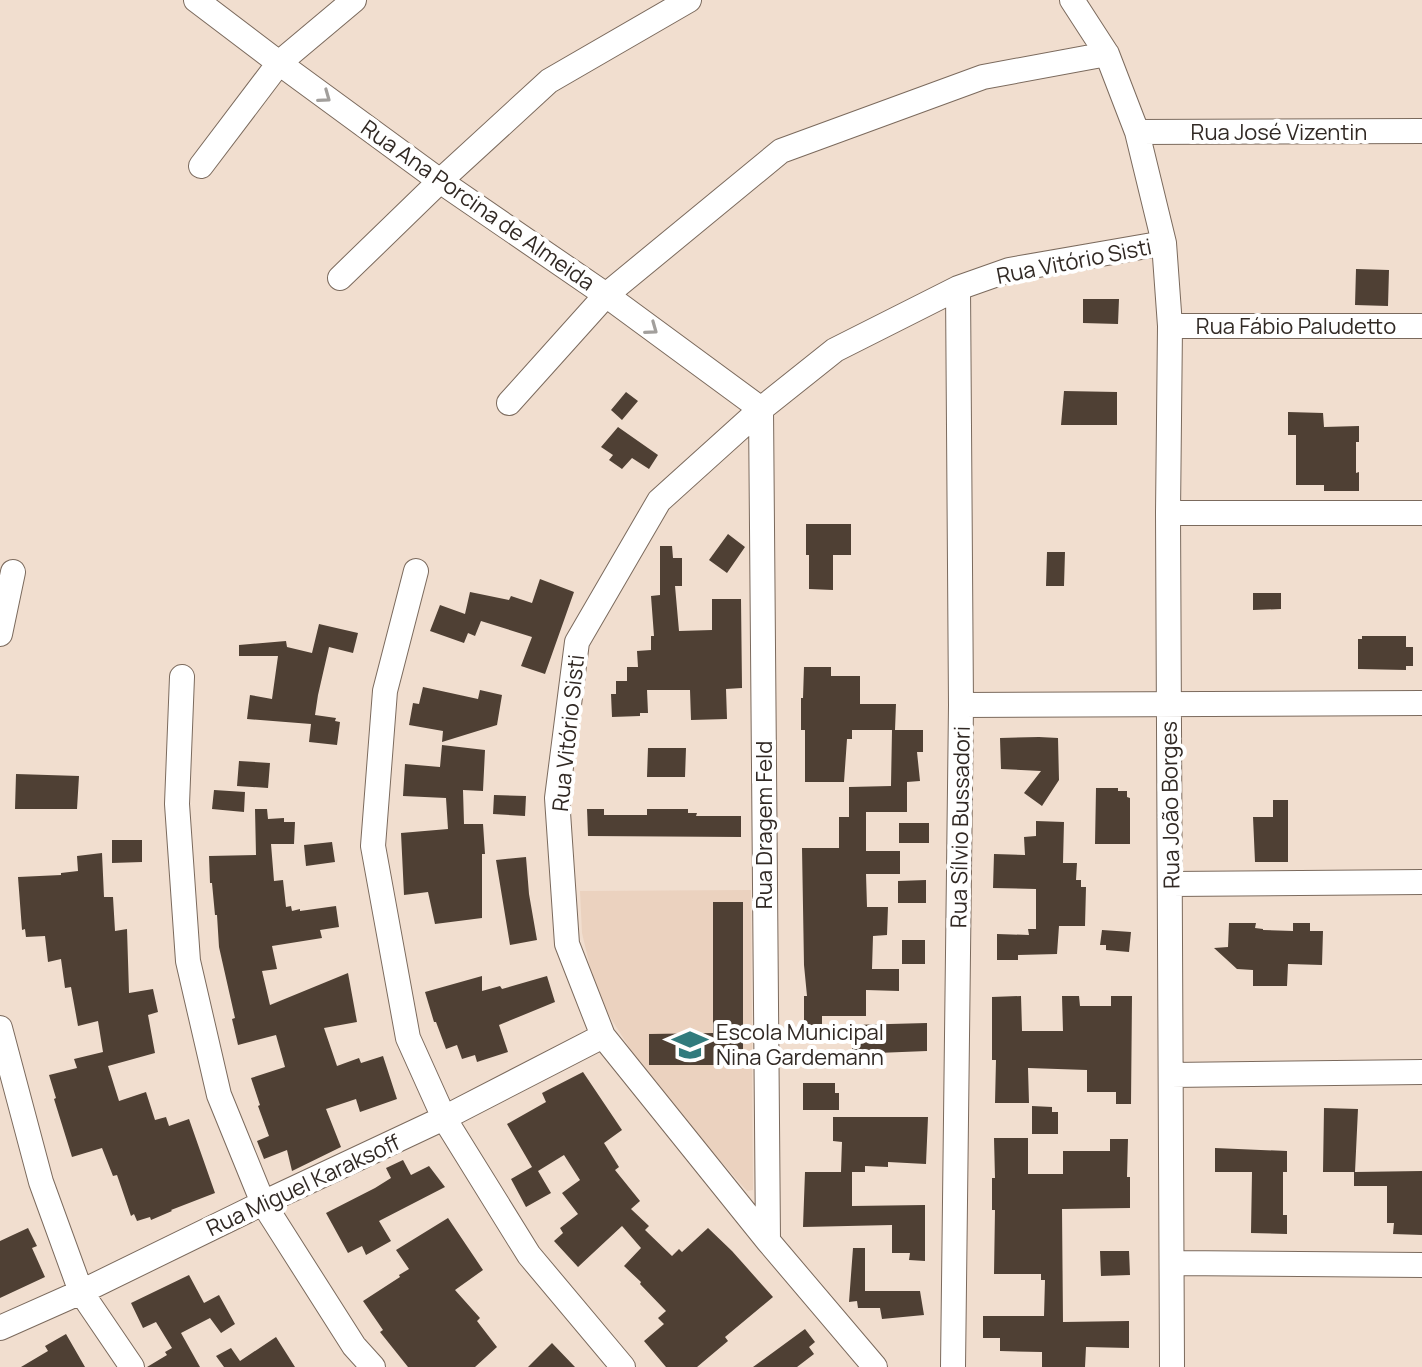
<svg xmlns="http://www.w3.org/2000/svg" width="1422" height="1367" font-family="Manrope,sans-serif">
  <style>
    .built { fill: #ebd2bf }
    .building { fill: #4f4034 }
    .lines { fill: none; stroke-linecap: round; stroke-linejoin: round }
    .street-casing { stroke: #7b6a5d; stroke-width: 26 }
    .street { stroke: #fff; stroke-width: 24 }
    .oneway { stroke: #a29f9c }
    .labels { text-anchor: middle; stroke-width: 8; stroke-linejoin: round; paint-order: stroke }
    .street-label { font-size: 22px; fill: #312924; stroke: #fff }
    .poi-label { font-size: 22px; fill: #312924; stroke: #fff; text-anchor: start }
  </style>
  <rect width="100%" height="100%" fill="#f1decf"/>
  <!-- built -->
  <path class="built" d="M751,890L753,1190L747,1191L651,1082L605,1009L591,971L582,933L580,891Z"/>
  <!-- building -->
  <path class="building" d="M1356,269L1389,270L1388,306L1355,305Z
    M1083,299H1119L1118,324L1083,323Z
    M1064,391L1117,392V425H1061Z
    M626,392L638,401L622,420L611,410Z
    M1288,412L1323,413L1324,427L1359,426V442H1356V473L1359,472V491H1324V485H1296V435H1288Z
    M618,427L658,455L649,469L632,458L622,469L609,460L613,455L601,447Z
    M806,524H851V555H833V590L809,589V555H806Z
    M728,534L745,547L727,573L709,560Z
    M660,546H672L673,558H682V586H675L679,631L712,630V599H741L742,688L726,689L727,719L691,720L690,690H647L648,713H640V716L612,717L611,694H616V681H627V667H638L637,651L651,650V636H654L651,596L660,595Z
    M1047,552H1065L1064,586H1046Z
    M540,579L574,592L545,674L521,666L532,637L481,621L475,636L468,633L464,643L430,631L440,605L465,614L470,592L509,600L511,596L532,603Z
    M1253,593H1281V609L1253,610Z
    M319,624L358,633L353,653L329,647L318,695L315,715L336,718L335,721L340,722L337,745L309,742L311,724L247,719L250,695L272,699L278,656H239V645L286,641L287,647L312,653Z
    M1362,636H1406V647H1413V666H1406V670L1358,669V639H1362Z
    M804,667H831V676H860V704H896L895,730H852V739H847L844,782H805V730H801V698H803Z
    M423,687L478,699L480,690L502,695L497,725L442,742L443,731L409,725L413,703L419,704Z
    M892,730H923V752H917L920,781L907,782V812H866V851H900V874H866L867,907H888L887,935L873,936L872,969H899V991L866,990V1016H822V1025H804V996H807L804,965L802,848H839V817H849V787L891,786Z
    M1039,737L1058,738L1059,780L1042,806L1024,793L1041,771L1001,769L1000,738Z
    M442,745L485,750L483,791L463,790L464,824H483L485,854H482V918L435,924L428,892L404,895L401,833L448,829L446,798L403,796L405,764L440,767Z
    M648,748H686L685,777H647Z
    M239,761L270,763L268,788L237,786Z
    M16,774L79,776L77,809H15Z
    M1096,788H1118V791H1127V797L1130,798V844H1095Z
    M214,790L245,792L244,812L212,809Z
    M494,795L526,796L525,816L493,814Z
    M1273,800H1288V862H1255L1253,817H1273Z
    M255,809H267L268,819L284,818V822H295L294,844H271L274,881L283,880L286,907L291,906L292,911L300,909V911L336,906L339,927L320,930L322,938L272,946L277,969L262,971L270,1005L348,973L357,1022L324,1028L337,1066L359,1058L361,1063L383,1056L397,1099L360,1112L356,1099L326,1109L341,1147L292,1171L287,1150L264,1159L257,1141L269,1136L258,1106L260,1105L251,1078L285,1067L276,1035L238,1045L232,1019L235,1018L219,947L217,915H215L212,883H210L209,856L256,855Z
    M587,809H604V815H647V809H688V813H697L696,816H741V837L588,836Z
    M1036,821L1064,822L1063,863H1077L1076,880H1081V887H1086L1085,926H1059L1057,954L1018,955V960H997V934L1029,935L1028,929H1036V889L993,888L994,854L1025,855L1024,837L1036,836Z
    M899,823H929V843H899Z
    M112,840H142V862L112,863Z
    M332,842L335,862L306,866L304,845Z
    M102,853L104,897H113L115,931L127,929L129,993L153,989L158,1012L148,1015L155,1053L108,1066L119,1101L146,1092L155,1120L166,1117L169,1126L189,1119L215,1193L171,1210L172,1211L151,1220L150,1217L137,1221L134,1214L131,1216L117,1175L113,1176L102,1148L72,1157L54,1099L56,1098L49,1075L77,1068L74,1059L103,1052L98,1021L78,1026L71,987L65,988L61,959L48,962L45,936L26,937L25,929L22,930L18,877L61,875V873L78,871L77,856Z
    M526,857L529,894L537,940L510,945L496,860Z
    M926,880V903H898V881Z
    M713,902H743V1065H649V1034L713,1033Z
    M1229,923H1256L1255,928L1263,929V930L1293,931V923H1310V931H1323L1322,965L1288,964L1287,986H1253V970L1237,969L1214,948L1228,947Z
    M1102,930L1131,932L1129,952L1106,950V945H1100Z
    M902,940H925V964H902Z
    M482,976V991L500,986L502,989L547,976L555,1002L499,1025L508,1052L477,1062L475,1055L462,1059L457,1045L446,1049L436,1022H434L425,992Z
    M1021,996L1022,1031H1063L1062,996H1079L1080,1006H1111V996H1132L1131,1104H1116V1092H1087V1070L1028,1068L1029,1103H995L996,1060H992V997Z
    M927,1023V1051L852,1054V1025Z
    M583,1072L622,1130L604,1143L619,1167L615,1170L640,1201L631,1209L649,1226L645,1230L672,1256L679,1249L682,1252L708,1228L732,1251L773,1297L725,1337L728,1341L697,1367H666L644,1341L664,1324L658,1318L666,1311L640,1284L641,1282L624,1266L641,1248L622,1226L578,1267L554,1241L563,1233L560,1228L578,1214L562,1193L580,1180L564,1155L538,1171L551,1193L526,1207L511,1179L532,1167L507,1124L546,1102L542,1093Z
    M803,1083H835V1093H839V1110H803Z
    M1032,1106L1052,1107V1112H1058V1134H1032Z
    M1324,1108L1358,1109L1355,1172L1422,1171V1235L1393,1234L1394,1223H1387V1186H1354V1172H1323Z
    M833,1117H928L926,1164L888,1162V1167L865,1166V1172H852V1206L925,1205V1261L909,1260L910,1253H892V1225L803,1227L805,1172H848H841L842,1142L833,1141Z
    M994,1138H1028V1174H1063V1151H1110V1139H1128L1127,1177H1130V1208L1062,1209L1063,1322L1129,1321V1348L1086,1347L1085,1367H1042V1352L1000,1351V1338H983V1316H1044L1045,1280H1041V1274H994L995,1210H992V1178H995Z
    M1215,1148L1287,1151V1172H1283V1215H1287V1234L1251,1233L1252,1172H1215Z
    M403,1160L411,1175L429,1166L445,1187L379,1221L391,1241L366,1255L362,1246L348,1253L326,1213L375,1188L391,1178L386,1168Z
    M448,1218L483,1270L455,1290L480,1318L477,1321L497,1347L475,1367H408L380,1332L383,1330L363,1301L400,1277L399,1275L409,1269L396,1250Z
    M28,1228L37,1246L32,1248L45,1277L0,1298V1241Z
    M853,1248H865V1291H920L924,1315L882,1319L880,1308H858L857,1301L849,1302Z
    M1100,1251H1129L1130,1275L1101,1276Z
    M189,1275L204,1303L219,1295L235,1324L221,1333L210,1318L181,1333L200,1367H147L167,1355L165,1352L172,1348L156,1322L143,1328L131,1303Z
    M805,1329L815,1342L809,1347L814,1354L797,1367H753Z
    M66,1334L85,1367H21L48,1351L45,1346Z
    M276,1337L295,1367H224L216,1356L231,1348L240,1361Z
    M552,1343L575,1367H528Z"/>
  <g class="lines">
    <!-- street casing -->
    <g class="street-casing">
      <path id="street" d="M196,0L279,63L440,181L606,295L761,409
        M1072,0L1107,54L1137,132L1164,243L1170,326L1168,513L1172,1367
        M1137,132L1422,131
        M201,166L279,63L354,0
        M340,278L440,181L549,81L689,0
        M1170,326H1422
        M509,403L606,295L781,151L983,77L1107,54
        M761,409L768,1241
        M1168,513H1422
        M416,571L385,691L373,846L408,1038L444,1118L529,1255L623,1367
        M0,634L13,572
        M182,677L177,804L188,961L219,1095L263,1203L354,1346L373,1367
        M961,705L1422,703
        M1171,884L1422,882
        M0,1028L41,1182L81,1292L132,1367
        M1171,1075L1422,1072
        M1172,1263L1422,1265
        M0,1328L81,1292L263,1203L444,1118L603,1036
        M875,1367L768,1241L603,1036L567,944L557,798L577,642L659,501L761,409L835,350L958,288L1009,270L1164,243
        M953,1367L961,705L958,288"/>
    </g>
    <!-- street -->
    <use href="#street" class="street"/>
  </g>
  <!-- one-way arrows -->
  <defs><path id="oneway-chevron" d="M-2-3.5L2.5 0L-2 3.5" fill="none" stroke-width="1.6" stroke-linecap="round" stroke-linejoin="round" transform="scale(2)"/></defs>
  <g class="oneway">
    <use href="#oneway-chevron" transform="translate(325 97) rotate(36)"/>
    <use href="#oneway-chevron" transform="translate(652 329) rotate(36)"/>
  </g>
  <!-- icons -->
  <defs>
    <g id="school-bare" transform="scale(2.76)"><path d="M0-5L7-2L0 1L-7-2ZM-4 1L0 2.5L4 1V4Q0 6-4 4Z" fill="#317b7d" stroke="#fff" stroke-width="2.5" paint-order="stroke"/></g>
  </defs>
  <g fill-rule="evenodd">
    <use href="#school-bare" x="690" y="1045"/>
  </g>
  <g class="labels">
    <!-- street labels -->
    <g class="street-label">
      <text x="1279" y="140">Rua José Vizentin</text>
      <text transform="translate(478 205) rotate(35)" y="8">Rua Ana Porcina de Almeida</text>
      <text transform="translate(1074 261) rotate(-11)" y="8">Rua Vitório Sisti</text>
      <text x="1296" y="334">Rua Fábio Paludetto</text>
      <text transform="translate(568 733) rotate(-84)" y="8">Rua Vitório Sisti</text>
      <text transform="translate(1170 805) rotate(-91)" y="8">Rua João Borges</text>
      <text transform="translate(764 825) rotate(-90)" y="8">Rua Dragem Feld</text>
      <text transform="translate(960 827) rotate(-89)" y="8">Rua Sílvio Bussadori</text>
      <text transform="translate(303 1185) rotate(-25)" y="8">Rua Miguel Karaksoff</text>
    </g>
    <!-- poi labels -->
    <g class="poi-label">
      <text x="716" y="1040">Escola Municipal<tspan x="716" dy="25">Nina Gardemann</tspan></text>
    </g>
  </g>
</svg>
